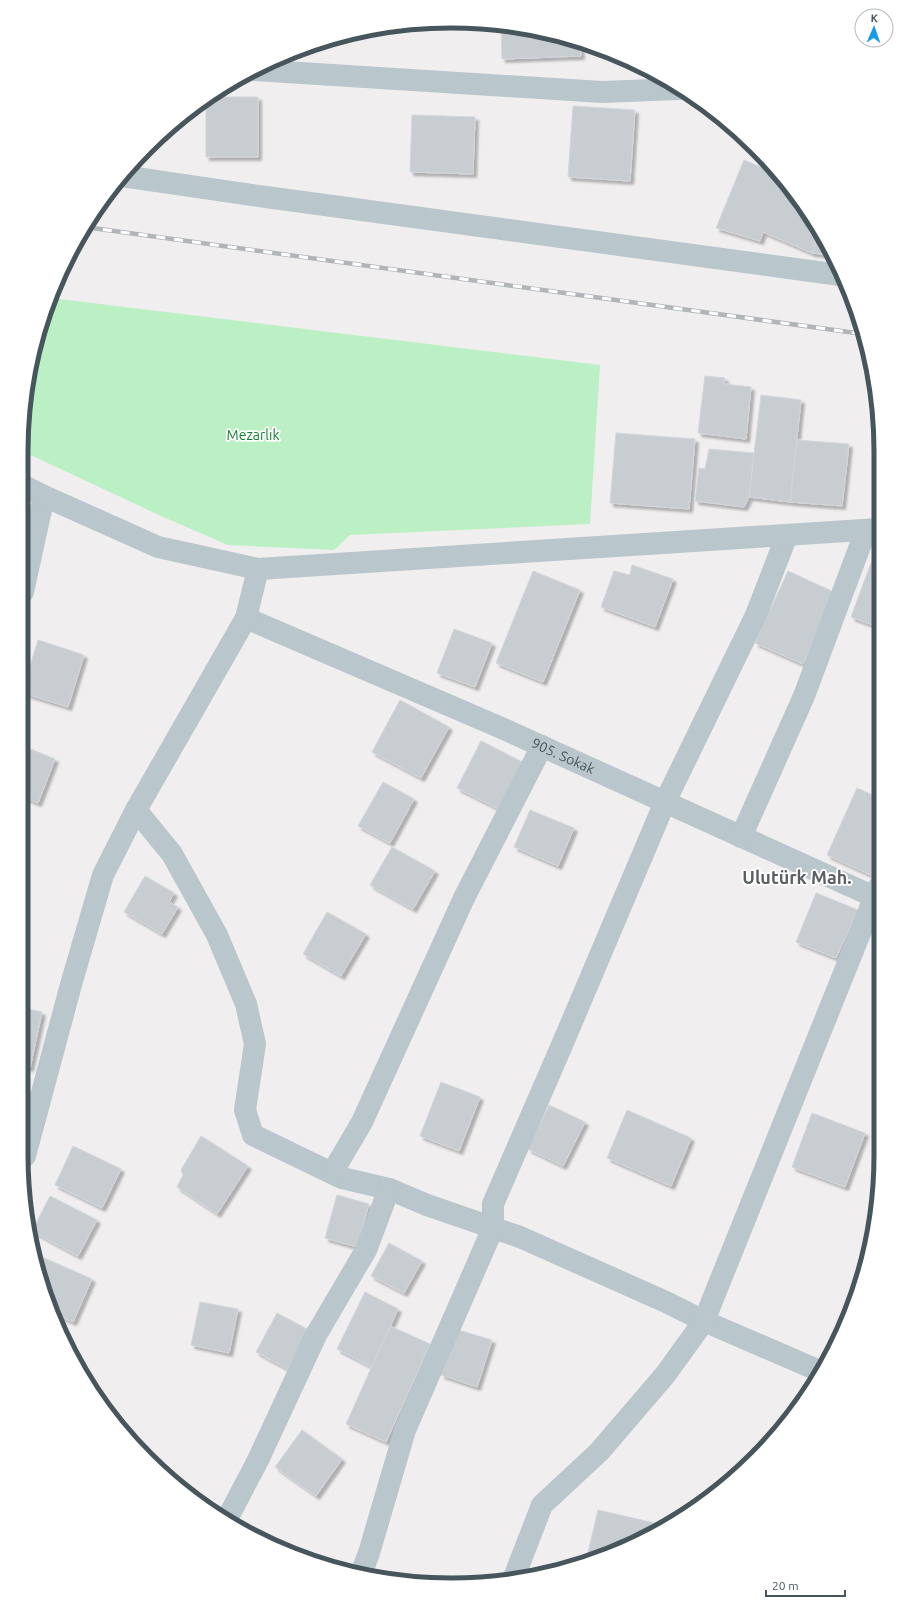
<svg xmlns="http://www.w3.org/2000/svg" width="902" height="1606" font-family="Ubuntu,sans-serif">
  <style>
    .green { fill: #bbf0c4 }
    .building { fill: #c8cdd1; stroke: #d2d6da; filter: url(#shadow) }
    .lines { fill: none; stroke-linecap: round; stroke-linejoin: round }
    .minor { stroke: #b9c6cc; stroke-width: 22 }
    .tertiary { stroke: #b9c6cc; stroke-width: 22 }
    .rail-casing { stroke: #b0b5b9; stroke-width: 4.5 }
    .rail { stroke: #fff; stroke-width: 3; stroke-dasharray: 9; stroke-linecap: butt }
    .labels { text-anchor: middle; stroke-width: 3.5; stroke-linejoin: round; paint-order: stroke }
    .park-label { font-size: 14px; fill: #148033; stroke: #fff }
    .street-label { font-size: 14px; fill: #46565c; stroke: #fff }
    .district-label { font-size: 18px; font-weight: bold; fill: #5b6063; stroke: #fff }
    .rim { fill: none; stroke: #46565c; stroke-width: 5 }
  </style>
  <defs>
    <filter id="shadow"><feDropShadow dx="3.5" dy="3.5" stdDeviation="1" flood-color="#0004"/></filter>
  </defs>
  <rect width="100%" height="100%" fill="#f1eeef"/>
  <!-- green -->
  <path class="green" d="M51,298L600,365L590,524L350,535L334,550L228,545L161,516L22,451V423L44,313Z"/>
  <!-- building -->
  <path class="building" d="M501,25L580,42L581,56L502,59Z
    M210,97H258V157H206V99Z
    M573,106L635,110L630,181L568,177Z
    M412,115L475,117L473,174L410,172Z
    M744,160L777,174L809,212L819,233L812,253L763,232L760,241L716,228Z
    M819,233L830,255L812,253Z
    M705,376L725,378L724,384L751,387L746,439L698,433Z
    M761,395L801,400L790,502L749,497Z
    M616,433L695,439L689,509L610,503Z
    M797,440L849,444L842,506L790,502Z
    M709,449L754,453L749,497L744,507L695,501L699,468L705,469Z
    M871,563L878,566V627L851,617Z
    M632,565L673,579L655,627L601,607L614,571L630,575Z
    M533,571L580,590L543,682L496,663Z
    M788,571L836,593L803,664L755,643Z
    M454,629L492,643L475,687L437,673Z
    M38,640L84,655L68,707L23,693V688Z
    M400,700L449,727L421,778L372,752Z
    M481,741L524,763L501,810L457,788Z
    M23,746L55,759L38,803L23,797Z
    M383,782L414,799L390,843L358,826Z
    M857,788L879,798V863L873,876L827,855Z
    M530,810L574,828L558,866L514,847Z
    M392,847L435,871L413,909L370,885Z
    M145,876L174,893L169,902L178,907L162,934L124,912Z
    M816,893L858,910L836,958L796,942Z
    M327,912L366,934L341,976L303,954Z
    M24,1008L42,1012L30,1068L24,1067Z
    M441,1082L480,1097L459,1151L420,1136Z
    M24,1089L29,1091L24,1111Z
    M549,1105L585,1122L563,1166L528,1149Z
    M627,1110L691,1138L671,1186L607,1158Z
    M812,1113L865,1133L845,1187L792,1167Z
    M201,1136L248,1166L217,1214L177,1187L183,1175L181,1170Z
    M73,1146L121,1169L102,1208L55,1185Z
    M337,1195L369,1204L357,1247L325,1238Z
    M50,1196L97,1220L78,1256L32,1231Z
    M389,1243L422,1261L404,1293L371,1276Z
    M35,1254L92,1279L73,1322L52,1313L44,1293Z
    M365,1292L398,1309L372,1367L337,1349Z
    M200,1302L238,1309L229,1353L191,1345Z
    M277,1313L309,1330L288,1369L256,1352Z
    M390,1326L430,1344L386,1442L346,1424Z
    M455,1329L492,1340L477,1387L441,1375Z
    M302,1430L342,1459L316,1496L275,1467Z
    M598,1510L659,1524L657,1532L615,1552L586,1561Z"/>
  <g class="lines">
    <!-- minor -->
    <g class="minor">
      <path d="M253,70L602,92L679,89"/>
      <path d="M122,176L266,197L840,275"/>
      <path d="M23,592L44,496"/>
      <path id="s1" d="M246,618L506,730L879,899"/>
      <path d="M136,810L172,854L217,935L246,1004L255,1044L245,1110L253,1135L342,1178L389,1189L427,1205L520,1237L666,1302L704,1321L822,1372"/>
      <path d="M741,837L804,696L866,530"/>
      <path d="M25,1156L72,981L103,875L136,810L246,618L258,569"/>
      <path d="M332,1173L362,1122L464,898L542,746"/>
      <path d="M226,1521L258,1460L316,1335L366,1250L389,1189"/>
      <path d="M361,1574L369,1553L405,1430L493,1228V1204L562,1045L665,802L756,615L787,535"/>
      <path d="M513,1580L542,1505L599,1452L665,1375L704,1321L879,886"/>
    </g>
    <!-- tertiary -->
    <path class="tertiary" d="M22,485L44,496L158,547L258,569L878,529"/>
    <!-- rail casing -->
    <g class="rail-casing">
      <path id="rail" d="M85,227L863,334"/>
    </g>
    <!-- rail -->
    <use href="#rail" class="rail"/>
  </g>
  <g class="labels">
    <!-- park labels -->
    <g class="park-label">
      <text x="253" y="440">Mezarlık</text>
    </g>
    <!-- street labels -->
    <g class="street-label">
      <text dy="5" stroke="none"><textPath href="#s1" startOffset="346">905. Sokak</textPath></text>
    </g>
    <!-- district labels -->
    <g class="district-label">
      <text x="797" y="884">Ulutürk Mah.</text>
    </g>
  </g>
  <!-- crop -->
  <path d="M0 0H902V1606H0ZM451 28H451A423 423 0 0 1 874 451V1155A423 423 0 0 1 451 1578H451A423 423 0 0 1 28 1155V451A423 423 0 0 1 451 28Z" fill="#fff" fill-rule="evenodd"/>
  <path class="rim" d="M451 28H451A423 423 0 0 1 874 451V1155A423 423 0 0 1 451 1578H451A423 423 0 0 1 28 1155V451A423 423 0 0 1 451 28Z"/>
  <!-- north arrow -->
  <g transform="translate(874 28) rotate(2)"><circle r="19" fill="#ffffff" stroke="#b5bbbe"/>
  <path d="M0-3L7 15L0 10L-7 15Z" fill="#149de5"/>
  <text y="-6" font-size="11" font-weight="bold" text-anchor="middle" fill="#46565c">K</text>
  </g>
  <!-- scale -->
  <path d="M766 1590v6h79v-6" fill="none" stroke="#46565c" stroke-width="2"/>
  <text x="772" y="1590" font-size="12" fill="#46565c" stroke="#ffffff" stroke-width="3" paint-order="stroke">20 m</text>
</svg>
